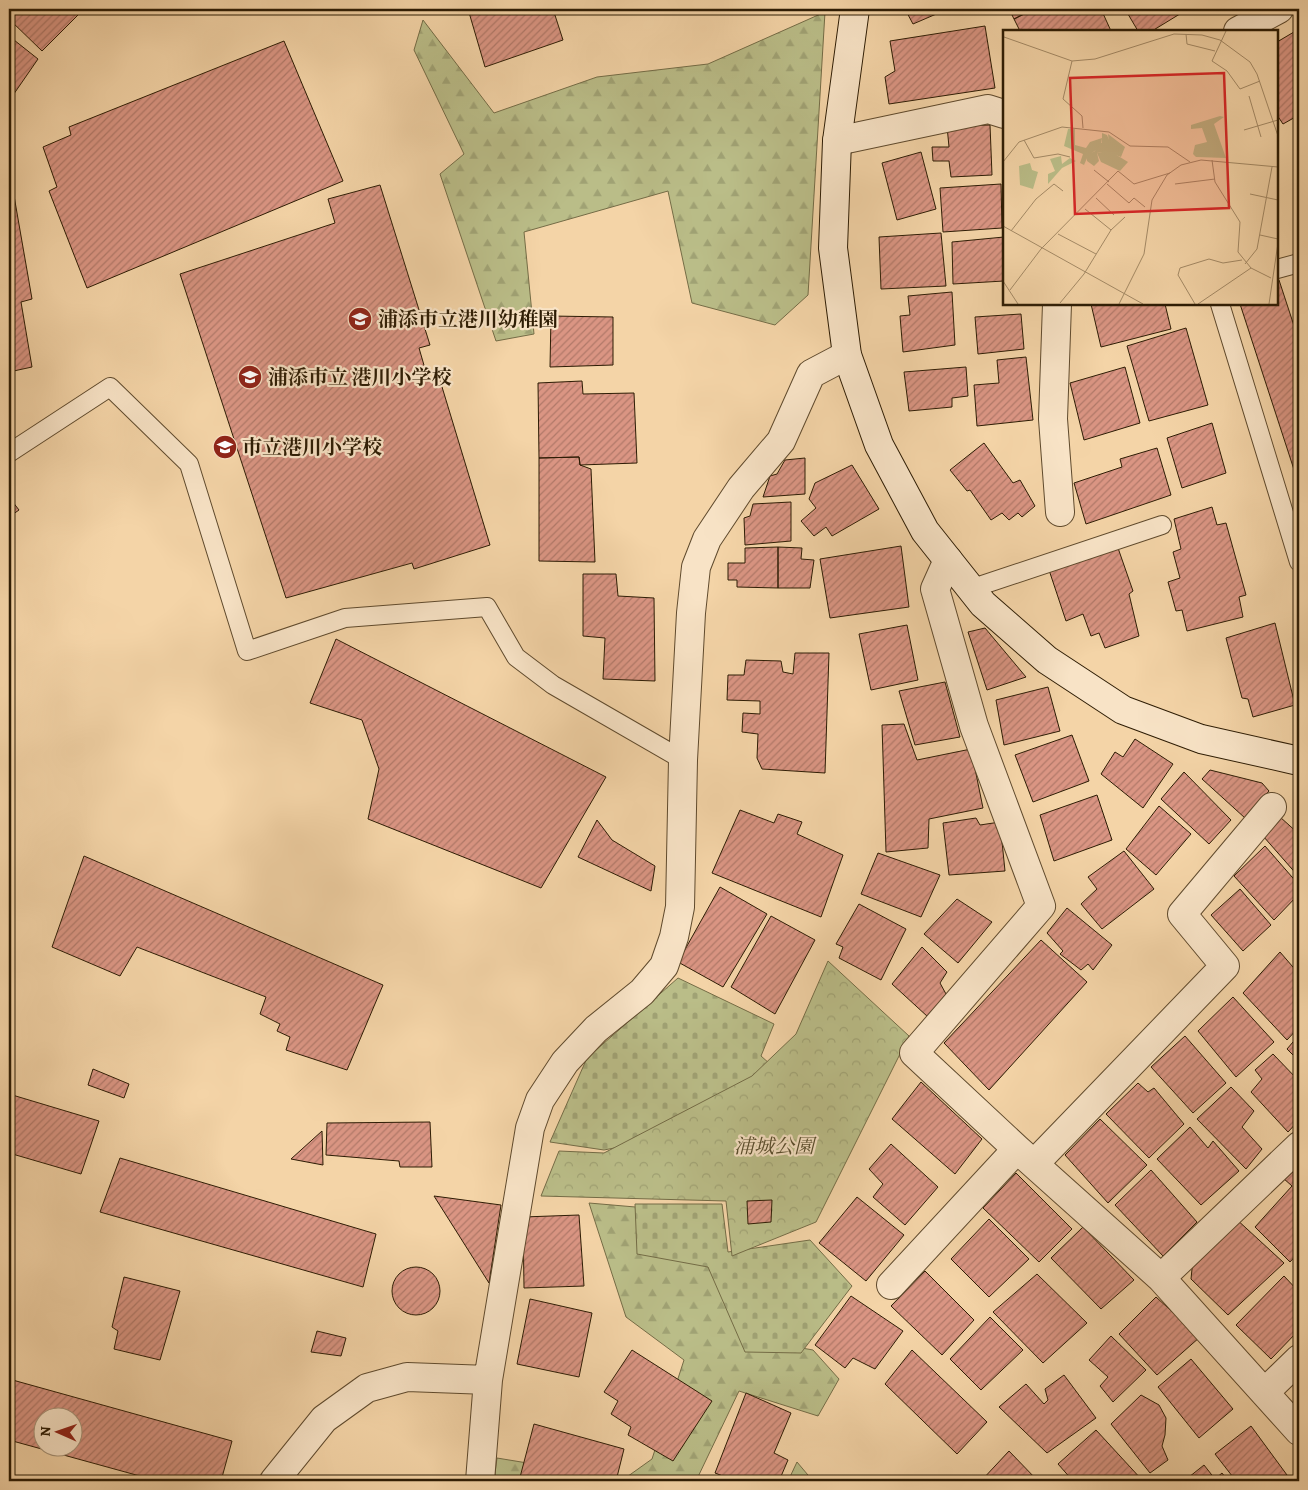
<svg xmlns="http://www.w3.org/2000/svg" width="1308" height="1490" font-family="Alegreya,'Noto Serif JP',serif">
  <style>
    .forest { fill: url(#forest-firs); stroke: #746c46 }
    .cemetery { fill: url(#cemetery-stones); stroke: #746c46 }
    .park { fill: url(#park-crowns); stroke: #746c46 }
    .building { fill: url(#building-hatch); stroke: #2d1c04; fill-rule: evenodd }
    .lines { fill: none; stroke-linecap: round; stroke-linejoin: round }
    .lane-casing { stroke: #5f4a2d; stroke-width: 20 }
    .street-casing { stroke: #5f4a2d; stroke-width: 30 }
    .secondary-casing { stroke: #2d1c04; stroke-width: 30 }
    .lane { stroke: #f8e3c6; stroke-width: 18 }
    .street { stroke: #f8e3c6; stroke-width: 28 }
    .secondary { stroke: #f8e3c6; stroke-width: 28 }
    .labels { text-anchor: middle; stroke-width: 4.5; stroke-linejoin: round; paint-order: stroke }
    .poi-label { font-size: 20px; font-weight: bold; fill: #2d1c04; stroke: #f8e3c6; text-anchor: start }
    .park-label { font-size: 20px; font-style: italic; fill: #574c2c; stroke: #f8e3c6 }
    .inset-road { fill: none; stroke: #a48a66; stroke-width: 1 }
    .view { fill: #d62828; fill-opacity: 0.15; stroke: #d62828; stroke-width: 2.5 }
    .inset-edge { fill: none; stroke: #2d1c04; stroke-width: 2.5 }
  </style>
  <defs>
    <pattern id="forest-firs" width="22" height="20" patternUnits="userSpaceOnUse" patternTransform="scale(1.25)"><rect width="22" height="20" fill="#babd88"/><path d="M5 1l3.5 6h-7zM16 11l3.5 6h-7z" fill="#a0a274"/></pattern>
    <pattern id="cemetery-stones" width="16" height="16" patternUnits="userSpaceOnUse" patternTransform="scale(1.25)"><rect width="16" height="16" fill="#babd88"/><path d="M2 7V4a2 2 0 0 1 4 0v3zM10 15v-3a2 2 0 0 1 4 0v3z" fill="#a0a274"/></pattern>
    <pattern id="park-crowns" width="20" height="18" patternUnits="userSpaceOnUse" patternTransform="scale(1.25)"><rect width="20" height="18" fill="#babd88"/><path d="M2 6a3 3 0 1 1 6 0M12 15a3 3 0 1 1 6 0" fill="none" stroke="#a0a274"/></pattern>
    <pattern id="building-hatch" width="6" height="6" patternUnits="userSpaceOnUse" patternTransform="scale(1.25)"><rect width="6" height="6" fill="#da9583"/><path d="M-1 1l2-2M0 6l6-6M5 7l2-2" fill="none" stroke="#b17969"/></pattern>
  </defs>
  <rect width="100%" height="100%" fill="#f4d4a7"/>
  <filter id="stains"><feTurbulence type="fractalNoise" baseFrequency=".004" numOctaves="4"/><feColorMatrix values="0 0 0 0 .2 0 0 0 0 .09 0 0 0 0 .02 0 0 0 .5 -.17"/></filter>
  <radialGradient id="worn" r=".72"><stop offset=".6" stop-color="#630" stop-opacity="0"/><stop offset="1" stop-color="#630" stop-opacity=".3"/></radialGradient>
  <!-- forest -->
  <path class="forest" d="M825,12L808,295L775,325L692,303L668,191L524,232L534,334L496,341L440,174L464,154L414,50L423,20L494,113L597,77L708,64Z
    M589,1203L670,1210L757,1340L813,1350L839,1379L818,1416L739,1391L696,1481H494L497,1458L624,1479L652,1459L684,1360L626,1317Z
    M797,1462L813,1481H788Z"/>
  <!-- cemetery -->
  <path class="cemetery" d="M678,978L774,1024L761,1056L779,1072L731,1125L604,1150L550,1142L587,1058Z
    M635,1204H722L728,1252L810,1240L852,1286L801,1353L745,1352L708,1267L637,1254Z"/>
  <!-- park -->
  <path class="park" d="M828,961L909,1036L816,1222L732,1256L726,1201L541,1196L559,1151L604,1153L752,1076L796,1034Z"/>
  <!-- building -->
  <path class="building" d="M9,9H84L42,51L9,19Z
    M468,9H553L563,40L485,67Z
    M905,9H948L913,24Z
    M1009,9H1034L1014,19Z
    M1034,9H1101L1111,31H1020L1014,19Z
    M1125,9H1188L1152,31H1138Z
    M985,26L995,88L889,104L885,77L895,71L890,41Z
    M1299,29V115L1283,124L1277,115V42Z
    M9,36L38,59L9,101Z
    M284,41L343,181L87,288L49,191L57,187L43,147L71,135L69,127Z
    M990,125L992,175L951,177L949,161H933L932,147H949L947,126Z
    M921,152L936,209L897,220L882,163Z
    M9,167L32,299L21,302L32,367L9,372Z
    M1001,184L1002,228L943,232L940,188Z
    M380,185L430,345L419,348L428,379L439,377L490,545L414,569L412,563L286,598L180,274L335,223L328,199Z
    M941,233L946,286L881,289L879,237Z
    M1004,237V281L953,284L952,242Z
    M1279,280L1299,341V485L1240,304H1277V281Z
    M952,292L955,345L903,352L900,316L910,315L908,296Z
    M1091,304H1165L1171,329L1101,347Z
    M1021,314L1024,349L978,354L975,317Z
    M551,316L613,317V365L550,367Z
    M1186,328L1208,405L1149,421L1127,346Z
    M1026,357L1033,420L977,426L974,385L999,383L997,360Z
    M966,367L968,396L952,398V407L909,411L904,372Z
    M1125,367L1140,423L1084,440L1070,383Z
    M582,381L583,394L634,393L637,463L580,465L579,457L539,458L538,383Z
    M1212,423L1226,473L1182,488L1167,438Z
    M984,443L1013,483L1020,480L1035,506L1022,517L1018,513L1009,520L1002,513L991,520L970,490L967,491L950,470Z
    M1157,448L1171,495L1086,524L1074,483L1122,467L1120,459Z
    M579,457L580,465L591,469L595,562L539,561V458Z
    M805,458V494L763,497L770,476L777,474L785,460Z
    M852,465L879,509L832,536L826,527L814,536L801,521L816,508L809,499L815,483Z
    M9,497L19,510L9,517Z
    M791,502V541L745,545L744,518L750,516L753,504Z
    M1212,507L1217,525L1226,523L1246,595L1239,597L1243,617L1187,631L1182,610L1176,611L1168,582L1180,578L1173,552L1181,549L1174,519Z
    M901,546L909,607L830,618L820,559Z
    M778,547L802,548L801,559L814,560L810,588H778Z
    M778,547V588L737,587V580H728V563H745V548Z
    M1118,548L1133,591L1129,594L1139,636L1105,648L1099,633L1091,636L1083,614L1066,621L1049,570Z
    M583,574H616L618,596L654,598L655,681L603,679L605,638L583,636Z
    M1275,623L1295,705L1253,717L1248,699L1242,698L1226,638Z
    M907,625L918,680L871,690L859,634Z
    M985,628L1026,677L987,690L968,632Z
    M336,639L606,777L541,888L368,819L379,769L362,720L310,703Z
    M795,653H829L825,773L762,769L757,758L758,734L742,732L743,713L760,714V701L727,700L728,675H744L746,660L781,661L783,672L793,674Z
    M945,682L960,737L915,745L899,691Z
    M1048,687L1060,731L1004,745L996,700Z
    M904,724L917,760L971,749L983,808L929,819L928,848L886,852L882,725Z
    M1072,735L1089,781L1033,802L1015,755Z
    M1135,739L1173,764L1143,808L1101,774L1115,752L1123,757Z
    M1210,770L1262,783L1269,791L1245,818L1202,779Z
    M1184,772L1231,820L1209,844L1161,799Z
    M1097,795L1112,840L1054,861L1040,815Z
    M1159,806L1191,834L1156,875L1126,849Z
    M740,810L774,823L778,814L802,822L797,834L843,855L821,917L712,873Z
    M1280,817L1299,834V877L1263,836Z
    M976,818L980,825L1000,822L1005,871L949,875L943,823Z
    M597,820L612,840L655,866L651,891L578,857Z
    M1265,846L1299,885V894L1274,920L1234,876Z
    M1124,851L1154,889L1102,929L1081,904L1097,889L1088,877Z
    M878,853L940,875L921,917L861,894Z
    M84,856L383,985L347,1070L286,1050L290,1037L277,1031L280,1024L260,1014L266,997L137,947L120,976L52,947Z
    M720,887L767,914L723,987L678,962Z
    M1240,889L1271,925L1243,951L1211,915Z
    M957,899L992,922L958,963L924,934Z
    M859,904L906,929L881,980L839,958L843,947L836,944Z
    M1067,908L1112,945L1093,970L1088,964L1081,970L1060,954L1063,951L1047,933Z
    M771,916L815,940L775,1014L731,987Z
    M1041,940L1087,982L989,1090L944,1043Z
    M922,947L947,972L940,983L946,994L928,1017L892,984Z
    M1280,952L1299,974V1027L1287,1040L1243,993Z
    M1233,997L1274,1042L1236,1077L1198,1031Z
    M1299,1035V1061L1287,1049Z
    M1185,1036L1226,1083L1193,1113L1151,1067Z
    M1273,1054L1299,1081V1120L1288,1132L1251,1092L1262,1079L1255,1070Z
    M93,1069L129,1084L124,1098L88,1085Z
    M921,1082L982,1139L955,1174L892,1119Z
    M1138,1083L1148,1092L1154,1088L1184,1124L1149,1158L1106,1114Z
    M1231,1087L1254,1111L1242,1127L1262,1149L1246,1169L1197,1119Z
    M9,1094L99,1121L81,1174L9,1153Z
    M1100,1119L1147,1165L1108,1203L1065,1155Z
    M430,1122L432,1167H400L399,1161L326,1155L327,1123Z
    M1190,1127L1208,1148L1213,1141L1239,1171L1201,1205L1157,1159Z
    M322,1131L323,1165L291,1159Z
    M891,1144L938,1187L905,1225L873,1197L883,1184L869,1169Z
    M120,1158L376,1234L363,1287L100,1212Z
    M1151,1170L1197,1222L1163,1256L1115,1205Z
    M1290,1170L1299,1178V1252L1290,1262L1255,1227L1292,1186L1283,1178Z
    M1016,1173L1072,1229L1039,1262L983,1208Z
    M434,1196L501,1205L489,1283Z
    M857,1197L904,1235L866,1281L819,1243Z
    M772,1200L771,1222L748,1224L747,1201Z
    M579,1215L584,1286L524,1288L523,1217Z
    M1234,1217L1284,1263L1228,1315L1191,1279L1193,1259Z
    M989,1219L1029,1259L989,1297L951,1259Z
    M1083,1227L1134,1280L1101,1309L1051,1258Z
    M1299,1260V1273L1293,1267Z
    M392 1291a24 24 0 1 1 48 0a24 24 0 1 1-48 0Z
    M925,1271L974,1320L942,1355L891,1306Z
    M1037,1274L1087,1323L1043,1363L993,1312Z
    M1284,1276L1299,1292V1330L1271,1359L1236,1325Z
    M124,1277L180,1291L160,1360L114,1349L118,1331L112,1327Z
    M851,1296L903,1331L875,1369L853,1358L845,1368L815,1345Z
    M1156,1297L1200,1337L1157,1375L1119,1334Z
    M530,1299L592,1313L579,1377L517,1364Z
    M990,1317L1023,1350L981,1390L950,1359Z
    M317,1331L346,1338L341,1356L311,1352Z
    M1111,1336L1146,1370L1113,1402L1100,1386L1108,1377L1089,1360Z
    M632,1350L712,1401L673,1461L628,1435L631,1427L611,1414L618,1401L604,1392Z
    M912,1350L987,1422L957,1454L885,1384Z
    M1191,1359L1233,1409L1199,1438L1158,1387Z
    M1064,1375L1096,1418L1047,1453L999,1407L1026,1384L1044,1404L1048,1400L1045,1389Z
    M9,1379L232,1441L221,1481H158L9,1440ZM42,1418H72V1448H42Z
    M746,1393L791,1413L774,1453L788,1460L779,1481H736L715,1473Z
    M1141,1395L1159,1405L1166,1418L1165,1435L1162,1446L1168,1460L1150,1473L1111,1424Z
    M534,1424L624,1449L616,1481H519Z
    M1251,1426L1287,1475L1279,1481H1236L1215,1454Z
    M1096,1430L1143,1481H1073L1058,1464Z
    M1009,1451L1038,1481H981Z
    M1204,1465L1215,1479L1222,1473L1228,1481H1184Z"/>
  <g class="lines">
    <!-- lane casing -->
    <g class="lane-casing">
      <path id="lane" d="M1277,269L1299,263
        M1220,304L1299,562
        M9,453L110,387L189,464L247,651L345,618L487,607L516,657L553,685L683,760
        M970,589L1162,525"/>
    </g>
    <!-- street casing -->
    <g class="street-casing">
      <path id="street" d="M1238,31L1279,9
        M837,141L988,109L1004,114
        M1057,304L1053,419L1060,512
        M948,560L935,589L974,726L1041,906L914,1053L1017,1149L1161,1278L1299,1431
        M1034,1164L1225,966L1182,914L1272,807
        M1161,1278L1299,1146
        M891,1285L1017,1149
        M1265,1392L1299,1359
        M274,1481L324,1419L367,1388L407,1377L488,1380
        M480,1481L488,1380L530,1128L540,1100L565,1062L596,1029L642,992L664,966L674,937L680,907L683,760L691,613L696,567L707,539L741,488L781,441L811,374L847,355"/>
    </g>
    <!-- secondary casing -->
    <g class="secondary-casing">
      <path id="secondary" d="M855,9L837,141L833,248L847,355L879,445L925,531L983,604L1047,660L1123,710L1201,739L1299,761"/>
    </g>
    <!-- lane -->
    <use href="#lane" class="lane"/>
    <!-- street -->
    <use href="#street" class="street"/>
    <!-- secondary -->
    <use href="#secondary" class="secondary"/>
  </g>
  <!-- icons -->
  <defs>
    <g id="school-disc" transform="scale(1.25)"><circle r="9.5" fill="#8f2418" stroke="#f8e3c6"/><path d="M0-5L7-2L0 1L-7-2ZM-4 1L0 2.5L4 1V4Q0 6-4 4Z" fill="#fff"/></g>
  </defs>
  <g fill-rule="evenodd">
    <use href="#school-disc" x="360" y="319"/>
    <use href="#school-disc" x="250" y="377"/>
    <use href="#school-disc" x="225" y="447"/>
  </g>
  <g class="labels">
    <!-- poi labels -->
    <g class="poi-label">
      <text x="378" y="326">浦添市立港川幼稚園</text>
      <text x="268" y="384">浦添市立 港川小学校</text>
      <text x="242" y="454">市立港川小学校</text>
    </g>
    <!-- park labels -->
    <g class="park-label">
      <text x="774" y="1153">浦城公園</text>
    </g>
  </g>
  <!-- overview -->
  <g transform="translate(1003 30)">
    <rect width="275" height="275" fill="#f4d4a7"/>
    <path d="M217,86L221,87L211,94L223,128L193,127L190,124L192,115L204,112L199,98L188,99V95ZM65,99H72V115L83,118L87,112L99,108L98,116L85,126L81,135L77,133L80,124L61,116ZM58,126L59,134L67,128L73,131L59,138L45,154V144L52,141L47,129Z" fill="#babd88"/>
    <path d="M105,104L122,117L118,127L107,123ZM94,113H99V122L94,123L96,131L91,136L84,131V125L92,121ZM27,133L29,140L35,142L30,159L17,155L16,136Z" fill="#babd88"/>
    <path d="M99,103L104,105L112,124L125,132L117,141L98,132L94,123L99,122Z" fill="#babd88"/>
    <path class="inset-road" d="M223,1L209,31L224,41L237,59L257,51M183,4L184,14L212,21M1,7L69,31L92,29L171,4L199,5L217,10L247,32L254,44L275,106M69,31L60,69L79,86L80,98M246,66L258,107M241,100L275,90M21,110L31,128L55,124L67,127M209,130L212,152L237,192L235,222L248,238L268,248M0,132L16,112L59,97L106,102L127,116L165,117L187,132M91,140L106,152M104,154L126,173L131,168L142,177M172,154L212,149M247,164L275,170M93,168L111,185M82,179L108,200M0,196L140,274M8,201L33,169L51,154L60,161M55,204L93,224M257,205L275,209M242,234L254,219L269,137M0,251L15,274M7,260L38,219L115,141L131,154L167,143M57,273L81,244L108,200L122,187M116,274L141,224L149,170L164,145L178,135L198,130L275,137M192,274L175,245L177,238L206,229L220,233L239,230M195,274L248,238M266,274L275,213"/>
    <path class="view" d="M221,43L226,178L72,184L67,48Z"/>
    <rect width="275" height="275" class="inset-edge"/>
  </g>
  <!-- margin -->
  <rect width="1308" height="1490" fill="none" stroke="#f4d4a7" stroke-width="30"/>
  <rect x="10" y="10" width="1288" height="1470" fill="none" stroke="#2d1c04" stroke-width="2.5"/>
  <rect x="15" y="15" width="1278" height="1460" fill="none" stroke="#2d1c04"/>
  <!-- north arrow -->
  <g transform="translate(58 1432) rotate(272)"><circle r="24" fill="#f8e3c6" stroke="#a79378"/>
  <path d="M0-4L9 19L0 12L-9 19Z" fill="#8f2418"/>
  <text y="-8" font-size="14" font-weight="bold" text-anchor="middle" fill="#2d1c04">N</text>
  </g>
  <rect width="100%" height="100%" filter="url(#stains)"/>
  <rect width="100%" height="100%" fill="url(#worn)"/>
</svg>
